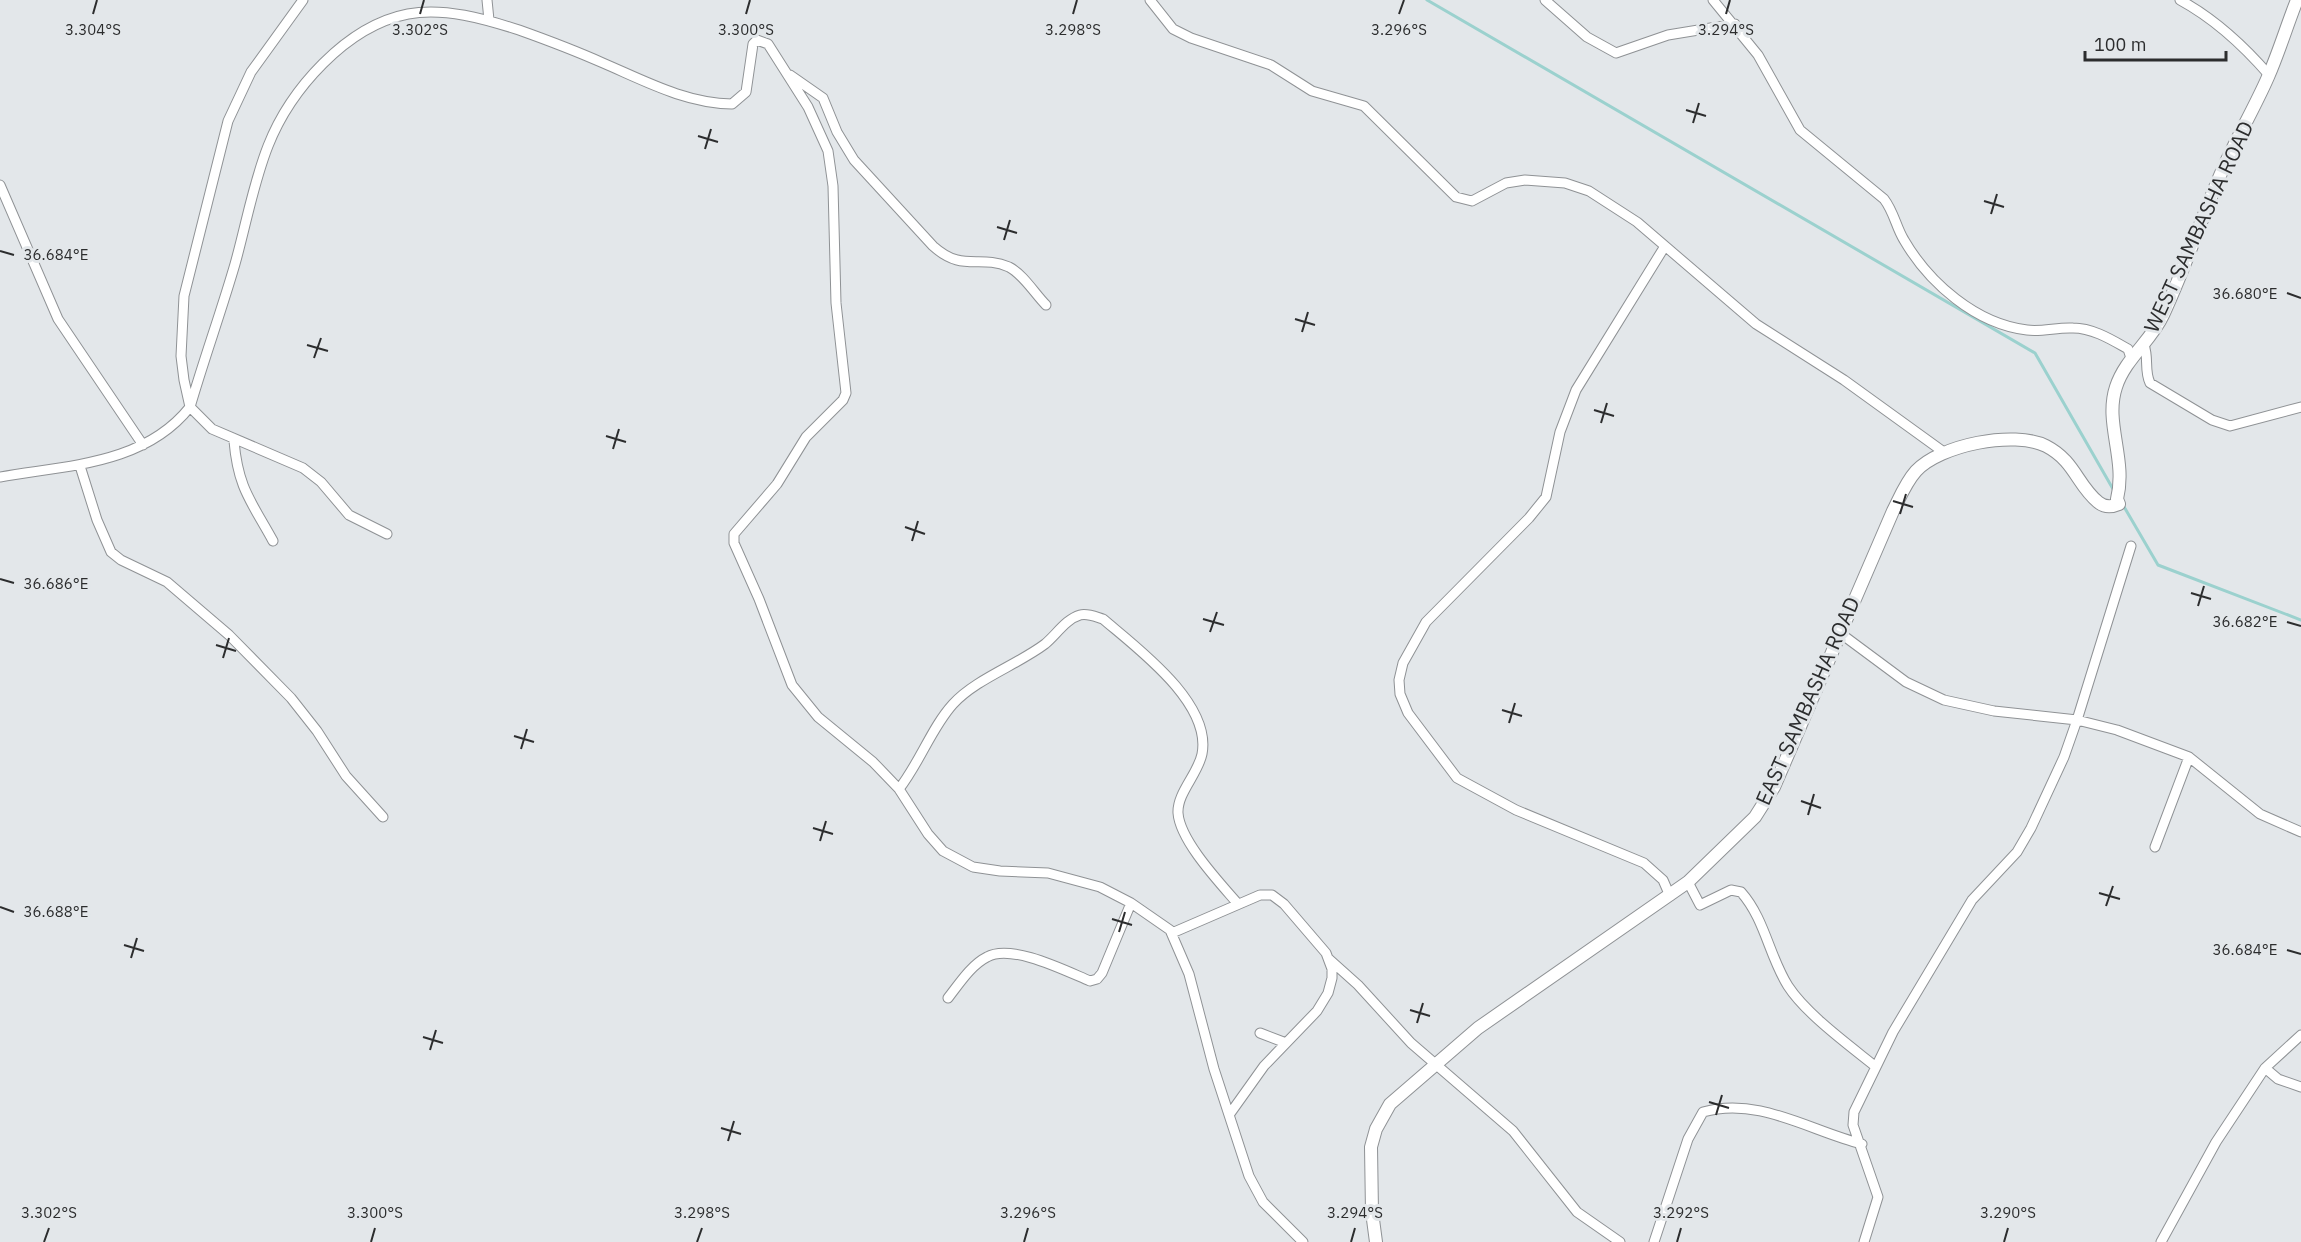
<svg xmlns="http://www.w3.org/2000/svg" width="2301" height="1242" font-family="'IBM Plex Sans',sans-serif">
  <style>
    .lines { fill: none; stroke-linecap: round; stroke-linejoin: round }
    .stream { stroke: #9bd1ce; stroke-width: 3 }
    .minor-casing { stroke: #8f9295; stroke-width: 11 }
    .tertiary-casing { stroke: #8f9295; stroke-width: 14 }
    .minor { stroke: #fff; stroke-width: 9 }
    .tertiary { stroke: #fff; stroke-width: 12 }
    .ticks { fill: none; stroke: #2c2d2e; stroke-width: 2 }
    .labels { text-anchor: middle; stroke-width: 6; stroke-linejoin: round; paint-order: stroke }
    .street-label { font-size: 21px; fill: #2c2d2e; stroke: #e3e7ea }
    .ticks-label { font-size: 15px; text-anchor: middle; fill: #2c2d2e; stroke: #e3e7ea; stroke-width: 6; stroke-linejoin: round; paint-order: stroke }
  </style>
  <rect width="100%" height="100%" fill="#e3e7ea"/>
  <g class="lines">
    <!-- stream -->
    <path class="stream" d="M1427,0L2035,353L2113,489
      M2123,505L2158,565L2301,620"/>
    <!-- minor casing -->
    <g class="minor-casing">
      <path id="minor" d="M303,0L251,72L228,121L184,296L181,356L184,380L190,407L212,429L303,468L321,482L349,515L387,534
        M487,0L489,20
        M1150,0L1173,29L1191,38L1271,65L1312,91L1364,106L1456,197L1472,201L1506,183L1525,180L1565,183L1589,191L1637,222L1756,324L1844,380L1945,453
        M1545,0L1587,37L1616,53L1668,35L1735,24
        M1713,0L1758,55L1800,130L1884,199C1894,212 1896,227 1904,240C1929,283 1976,324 2027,330C2042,332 2058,327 2073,328C2093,328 2112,340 2128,349L2131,358
        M2180,0C2215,19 2243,45 2269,75
        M790,75L823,98L837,132L854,160L933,246C963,273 979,254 1009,267C1023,274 1035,294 1046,305
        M0,185L58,319L143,445
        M1665,246L1576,390L1560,432L1546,497L1529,518L1426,622L1403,663L1399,680L1400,694L1408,713L1457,778L1516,810L1644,863L1663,880L1670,896
        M2144,345C2149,358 2144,371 2150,383L2212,420L2230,426L2301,407
        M234,441C238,488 251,501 273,541
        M80,466L97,520L111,552L121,560L167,582L229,635L291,698L317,731L346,776L383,817
        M0,477C67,465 144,465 190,407C204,359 221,312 235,264C246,225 253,184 268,146C290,90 346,26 408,14C444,7 485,19 519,30C547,40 576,51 603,63C645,81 685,103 732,104L746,92L753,44L757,40L768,44L808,107L828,151L833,186L836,303L846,393L843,400L806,437L777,484L734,534V543L759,599L792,685L818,717L873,762L899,789L928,834L943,851L973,867L1000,871L1048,873L1100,887L1131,903L1170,930L1189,974L1214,1069L1249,1176L1263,1202L1303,1242
        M1840,633L1906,682L1944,700L1994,711L2077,720L2117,730L2189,757L2260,814L2301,832
        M899,789C920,762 932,727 953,704C976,679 1017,665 1045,644C1056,635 1066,619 1080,615C1088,613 1096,617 1103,619C1137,648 1212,703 1202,754C1198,774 1177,793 1178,813C1180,841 1220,883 1238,904
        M2155,847L2189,757
        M1688,882L1700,905L1731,890L1741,892C1765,919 1769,956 1788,986C1806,1014 1850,1046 1876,1067
        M1172,933L1260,895H1272L1284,904L1326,953L1332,969V978L1328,993L1317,1011L1264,1066L1229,1115
        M1329,959L1358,985L1411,1043L1513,1131L1577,1212L1620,1242
        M948,998C959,984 971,965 987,957C1011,943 1066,971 1090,981L1097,979L1102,973L1131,903
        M1260,1033L1286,1043
        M2265,1068L2278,1079L2301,1087
        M1654,1242L1688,1139L1703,1112C1758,1096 1810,1131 1862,1144
        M1864,1242L1878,1197L1853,1125L1854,1112L1893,1032L1972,900L2017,852L2031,828L2064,757L2077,720L2131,546
        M2161,1242L2216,1142L2265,1068L2301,1035"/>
    </g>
    <!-- tertiary casing -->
    <g class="tertiary-casing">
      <path id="tertiary" d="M1376,1242L1372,1212L1371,1147L1376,1129L1390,1104L1478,1028L1688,882L1755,817L1774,787L1893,511C1900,497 1906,482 1916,471C1940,445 2014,430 2046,446C2075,461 2077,485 2098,502C2105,508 2112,507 2119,504L2117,499C2127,459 2104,423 2116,387C2125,359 2151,341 2163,315C2185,268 2201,219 2222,171C2236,139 2254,109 2268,77C2279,52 2287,25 2297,0"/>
    </g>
    <!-- minor -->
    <use href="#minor" class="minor"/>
    <!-- tertiary -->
    <use href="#tertiary" class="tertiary"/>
  </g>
  <!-- ticks -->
  <path class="ticks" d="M93,14L97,0M420,14L424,0M746,14L750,0M1073,14L1077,0M1399,14L1404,0M1726,14L1730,0M1686,110L1706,116M1693,123L1699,103M698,136L718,142M705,149L711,129M1984,201L2004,207M1991,214L1997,194M997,227L1017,233M1004,240L1010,220M0,251L14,255M2287,293L2301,298M1295,319L1315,325M1302,332L1308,312M307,345L328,351M314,358L321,338M1594,410L1614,416M1601,423L1607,403M606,436L626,442M613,449L619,429M1893,501L1913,507M1900,514L1906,494M905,527L925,534M912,541L918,521M0,579L14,583M2191,593L2211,599M2198,606L2204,586M1203,619L1224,625M2287,622L2301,626M1210,632L1217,612M216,645L236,651M223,658L229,638M1502,710L1522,716M1509,723L1515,703M514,736L534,742M521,749L527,729M1801,801L1821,808M1808,815L1814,794M813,828L833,834M820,841L826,821M2099,893L2120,899M2106,906L2113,886M0,907L14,912M1112,919L1132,925M1119,932L1125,912M124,945L144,951M2287,950L2301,954M131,958L137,938M1410,1010L1430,1016M1417,1023L1423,1003M423,1037L443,1043M430,1050L436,1030M1709,1102L1729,1108M1716,1115L1722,1095M721,1128L741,1134M728,1141L734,1121M44,1242L49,1228M371,1242L375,1228M697,1242L702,1228M1024,1242L1028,1228M1351,1242L1355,1228M1677,1242L1681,1228M2004,1242L2008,1228"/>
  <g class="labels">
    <!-- street labels -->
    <g class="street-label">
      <text transform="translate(2199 227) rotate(-65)" y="7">WEST SAMBASHA ROAD</text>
      <text transform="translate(1808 701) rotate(-66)" y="7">EAST SAMBASHA ROAD</text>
    </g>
  </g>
  <g class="ticks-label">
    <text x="93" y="35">3.304°S</text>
    <text x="420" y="35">3.302°S</text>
    <text x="746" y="35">3.300°S</text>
    <text x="1073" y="35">3.298°S</text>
    <text x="1399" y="35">3.296°S</text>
    <text x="1726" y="35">3.294°S</text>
    <text x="56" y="260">36.684°E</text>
    <text x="2245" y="299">36.680°E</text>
    <text x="56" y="589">36.686°E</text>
    <text x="2245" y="627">36.682°E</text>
    <text x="56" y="917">36.688°E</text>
    <text x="2245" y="955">36.684°E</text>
    <text x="49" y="1218">3.302°S</text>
    <text x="375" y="1218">3.300°S</text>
    <text x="702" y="1218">3.298°S</text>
    <text x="1028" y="1218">3.296°S</text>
    <text x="1355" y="1218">3.294°S</text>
    <text x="1681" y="1218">3.292°S</text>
    <text x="2008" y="1218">3.290°S</text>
  </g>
  <!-- scale -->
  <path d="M2085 51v9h141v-9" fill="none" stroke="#2c2d2e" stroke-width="3"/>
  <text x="2094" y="51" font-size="18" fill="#2c2d2e" stroke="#e3e7ea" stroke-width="4.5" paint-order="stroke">100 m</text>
</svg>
